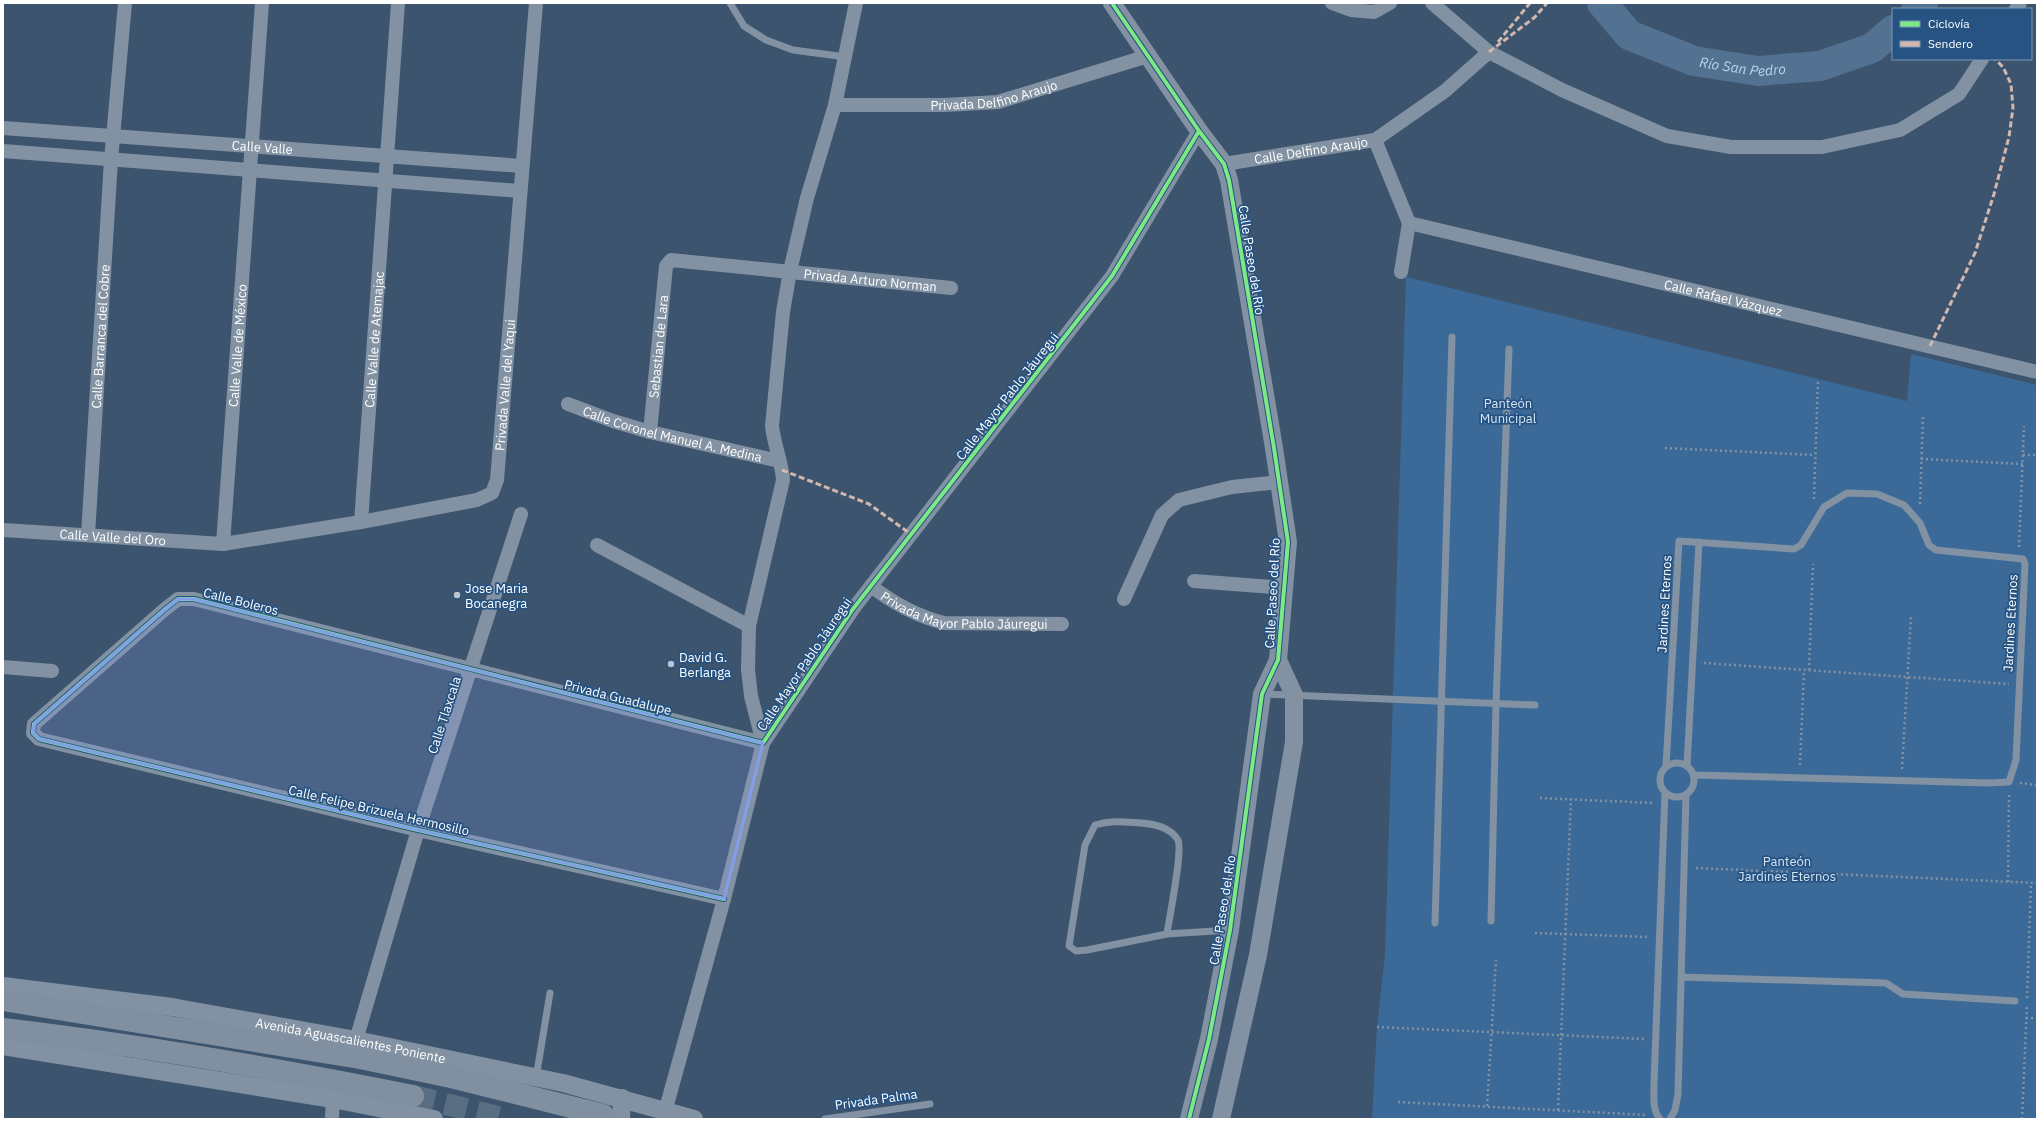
<svg xmlns="http://www.w3.org/2000/svg" width="2040" height="1122" font-family="'IBM Plex Sans',sans-serif">
  <style>
    .green { fill: #3c6a98 }
    .lines { fill: none; stroke-linecap: round; stroke-linejoin: round }
    .river { stroke: #537191; stroke-width: 30 }
    .primary-tunnel { stroke: #596e83; stroke-width: 22; stroke-dasharray: 22 11; stroke-linecap: butt }
    .path { stroke: #8292a3; stroke-width: 2.5; stroke-dasharray: 2 3; stroke-linecap: butt }
    .service { stroke: #8292a3; stroke-width: 7 }
    .minor { stroke: #8292a3; stroke-width: 14 }
    .tertiary { stroke: #8292a3; stroke-width: 18 }
    .primary { stroke: #8090a1; stroke-width: 22 }
    .quiet { stroke: #d1b7ad; stroke-width: 3; stroke-dasharray: 6 3; stroke-linecap: butt }
    .cycleway-casing { stroke: #275382; stroke-width: 6 }
    .cycleway { stroke: #7ce984; stroke-width: 4 }
    .marked { fill: #839eea; fill-opacity: 0.2; stroke: #839eea; stroke-width: 3; stroke-linejoin: round }
    .poi-dot { fill: #bbc3cc; stroke: #275382; stroke-width: 1.5 }
    .labels { text-anchor: middle; stroke-width: 3.5; stroke-linejoin: round; paint-order: stroke }
    .street-label { font-size: 13px; fill: #fff; stroke: #275382 }
    .park-label { font-size: 13px; fill: #d3e4f5; stroke: #275382 }
    .poi-label { font-size: 13px; fill: #fff; stroke: #275382; text-anchor: start }
    .water-label { font-size: 14px; font-style: italic; fill: #bbd5ee; stroke: #275382 }
  </style>
  <rect width="100%" height="100%" fill="#3c546d"/>
  <!-- green -->
  <path class="green" d="M1406,277L1907,401L1911,354L2037,385V1119H1372L1377,1027L1385,954Z"/>
  <g class="lines">
    <!-- river -->
    <g class="river">
      <path id="s1" d="M1602,3L1629,35L1694,61L1758,71L1820,66L1872,48L1893,30"/>
      <path d="M1916,9L1923,3"/>
    </g>
    <!-- primary-tunnel -->
    <path class="primary-tunnel" d="M413,1096L506,1119"/>
    <!-- path -->
    <path class="path" d="M1665,448L1815,455
      M2023,455H2037
      M1921,459L2023,464
      M1814,499L1818,379
      M1920,504L1923,415
      M2019,547L2024,426
      M1704,663L2009,684
      M1809,670L1813,564
      M1800,765L1804,670
      M1902,769L1911,616
      M2020,783L2037,785
      M1540,798L1654,803
      M1696,868L2037,883
      M2008,882L2009,794
      M1535,933L1649,937
      M2027,998L2031,883
      M2026,1018H2037
      M1377,1027L1645,1039
      M1398,1102L1646,1115
      M1487,1106L1496,960
      M1558,1110L1571,799
      M2022,1119L2027,1005"/>
    <!-- service -->
    <path class="service" d="M730,3L744,26L766,40L793,50L846,57
      M1263,694L1535,705
      M1660 780a17 17 0 1 1 34 0a17 17 0 1 1-34 0Z
      M1666,766L1679,541L1794,549L1801,545L1824,507L1847,493L1877,494L1904,505L1920,523L1929,545L1936,550L2023,559L2025,564L2016,760L2009,782L1988,783L1694,775
      M1687,766L1699,542
      M1491,921L1496,704L1509,349
      M1435,923L1452,337
      M1167,934C1169,919 1183,851 1178,840C1170,827 1155,824 1141,823C1125,822 1111,820 1095,825L1085,845L1069,946L1076,951L1087,950L1167,934L1230,930
      M1681,977L1886,983L1903,994L2015,1001
      M536,1078L550,993
      M825,1119L930,1104
      M1660,1119C1652,1110 1654,1095 1654,1083L1665,792
      M1670,1119L1675,1110L1678,1094L1686,795"/>
    <!-- minor -->
    <g class="minor">
      <path d="M1332,3L1351,10L1374,12L1390,3"/>
      <path d="M1432,3L1489,52L1562,90L1667,136L1731,147H1822L1900,130L1959,94L1982,59"/>
      <path d="M2016,9L2020,3"/>
      <path id="s2" d="M835,105H944L998,102L1148,56"/>
      <path id="s3" d="M3,128L522,166"/>
      <path d="M1375,140L1409,223"/>
      <path d="M3,151L520,191"/>
      <path id="s4" d="M1224,164L1375,140L1445,91L1489,52"/>
      <path id="s5" d="M1409,223L2037,372"/>
      <path d="M1401,272L1409,223"/>
      <path id="s6" d="M568,404L613,421L650,432L779,461"/>
      <path id="s7" d="M650,432L666,266L671,260L951,288"/>
      <path id="s8" d="M361,522L398,3"/>
      <path id="s9" d="M3,530L223,544L361,522L477,500L492,493L497,480L536,3"/>
      <path id="s10" d="M88,535L111,160L125,3"/>
      <path id="s11" d="M223,544L262,3"/>
      <path d="M597,545L749,626"/>
      <path d="M1194,581L1284,588"/>
      <path id="s12" d="M871,586C893,603 916,616 944,623L1062,624"/>
      <path d="M1124,599L1162,515L1179,500L1232,487L1279,482"/>
      <path d="M3,667L52,671"/>
      <path d="M724,899L418,830L39,739L33,733L34,724L164,610L178,599H194L763,743L853,609L1112,276L1199,131"/>
      <path d="M356,1040L418,830L521,514"/>
      <path d="M665,1112L724,899L763,743L751,696L748,669L749,626L783,480C782,462 774,445 772,426L783,312L790,271L807,198L835,105L856,3"/>
      <path d="M332,1119L333,1099"/>
    </g>
    <!-- tertiary -->
    <g class="tertiary">
      <path d="M1112,3L1199,131L1224,164L1229,180L1274,448L1288,542L1278,660L1262,694L1230,930L1209,1039L1189,1119"/>
      <path id="s13" d="M3,986L172,1007L356,1040L563,1083L694,1119"/>
      <path d="M3,1046L333,1099L434,1119"/>
      <path d="M621,1119L622,1098"/>
      <path d="M1221,1119L1258,955L1294,742V695L1278,660"/>
    </g>
    <!-- primary -->
    <path class="primary" d="M3,1000L360,1058L451,1077L603,1115
      M3,1029C140,1045 278,1069 413,1096"/>
    <!-- quiet -->
    <path class="quiet" d="M1498,42L1530,3
      M1489,52L1535,17L1547,3
      M1930,346L1975,253L1994,194L2009,137L2013,108L2011,84L2003,67L1995,59
      M782,470L869,504L912,535"/>
    <!-- cycleway casing -->
    <g class="cycleway-casing">
      <path id="cycleway" d="M1112,3L1199,131L1224,164L1229,180L1274,448L1288,542L1278,660L1262,694L1230,930L1209,1039L1189,1119
        M724,899L418,830L39,739L33,733L34,724L164,610L178,599H194L763,743L853,609L1112,276L1199,131"/>
    </g>
    <!-- cycleway -->
    <use href="#cycleway" class="cycleway"/>
  </g>
  <!-- marked area -->
  <path class="marked" d="M178,599H194L763,743L724,899L418,830L39,739L33,733L34,724L164,610Z"/>
  <!-- markers -->
  <g class="poi-dot">
    <circle cx="457" cy="595" r="4"/>
    <circle cx="671" cy="664" r="4"/>
  </g>
  <g class="labels">
    <!-- street labels -->
    <g class="street-label">
      <text dy="5" stroke="none"><textPath href="#s2" startOffset="160">Privada Delfino Araujo</textPath></text>
      <text dy="5" stroke="none"><textPath href="#s3" startOffset="260">Calle Valle</textPath></text>
      <text dy="5" stroke="none"><textPath href="#s4" startOffset="88">Calle Delfino Araujo</textPath></text>
      <text transform="translate(1252 260) rotate(81)" y="5">Calle Paseo del Río</text>
      <text dy="5" stroke="none"><textPath href="#s7" startOffset="375">Privada Arturo Norman</textPath></text>
      <text dy="5" stroke="none"><textPath href="#s5" startOffset="323">Calle Rafael Vázquez</textPath></text>
      <text dy="5" stroke="none"><textPath href="#s10" startOffset="199">Calle Barranca del Cobre</textPath></text>
      <text dy="5" stroke="none"><textPath href="#s8" startOffset="183">Calle Valle de Atemajac</textPath></text>
      <text dy="5" stroke="none"><textPath href="#s11" startOffset="199">Calle Valle de México</textPath></text>
      <text dy="5" stroke="none"><textPath href="#s7" startOffset="86">Sebastian de Lara</textPath></text>
      <text dy="5" stroke="none"><textPath href="#s9" startOffset="604">Privada Valle del Yaqui</textPath></text>
      <text transform="translate(1007 396) rotate(-52)" y="5">Calle Mayor Pablo Jáuregui</text>
      <text dy="5" stroke="none"><textPath href="#s6" startOffset="109">Calle Coronel Manuel A. Medina</textPath></text>
      <text dy="5" stroke="none"><textPath href="#s9" startOffset="110">Calle Valle del Oro</textPath></text>
      <text transform="translate(1272 593) rotate(-87)" y="5">Calle Paseo del Río</text>
      <text transform="translate(241 601) rotate(14)" y="5">Calle Boleros</text>
      <text transform="translate(1664 604) rotate(-87)" y="5">Jardines Eternos</text>
      <text dy="5" stroke="none"><textPath href="#s12" startOffset="100">Privada Mayor Pablo Jáuregui</textPath></text>
      <text transform="translate(2010 623) rotate(-87)" y="5">Jardines Eternos</text>
      <text transform="translate(804 664) rotate(-56)" y="5">Calle Mayor Pablo Jáuregui</text>
      <text transform="translate(618 697) rotate(14)" y="5">Privada Guadalupe</text>
      <text transform="translate(444 715) rotate(-72)" y="5">Calle Tlaxcala</text>
      <text transform="translate(379 810) rotate(13)" y="5">Calle Felipe Brizuela Hermosillo</text>
      <text transform="translate(1222 910) rotate(-81)" y="5">Calle Paseo del Río</text>
      <text dy="5" stroke="none"><textPath href="#s13" startOffset="352">Avenida Aguascalientes Poniente</textPath></text>
      <text transform="translate(876 1099) rotate(-8)" y="5">Privada Palma</text>
    </g>
    <!-- park labels -->
    <g class="park-label">
      <text x="1508" y="408">Panteón<tspan x="1508" dy="15">Municipal</tspan></text>
      <text x="1787" y="866">Panteón<tspan x="1787" dy="15">Jardines Eternos</tspan></text>
    </g>
    <!-- poi labels -->
    <g class="poi-label">
      <text x="465" y="593">Jose Maria<tspan x="465" dy="15">Bocanegra</tspan></text>
      <text x="679" y="662">David G.<tspan x="679" dy="15">Berlanga</tspan></text>
    </g>
    <!-- water labels -->
    <g class="water-label">
      <text dy="5" stroke="none"><textPath href="#s1" startOffset="161">Río San Pedro</textPath></text>
    </g>
  </g>
  <!-- border -->
  <rect width="2040" height="1122" fill="none" stroke="#ffffff" stroke-width="8"/>
  <!-- legend -->
  <rect x="1892" y="8" width="140" height="52" fill="#275382" stroke="#7d98b4"/>
  <rect x="1900" y="21" width="20" height="6" fill="#7ce984" stroke="#7d98b4"/>
  <text x="1928" y="28" font-size="12" fill="#ffffff">Ciclovía</text>
  <rect x="1900" y="41" width="20" height="6" fill="#d1b7ad" stroke="#7d98b4"/>
  <text x="1928" y="48" font-size="12" fill="#ffffff">Sendero</text>
</svg>
